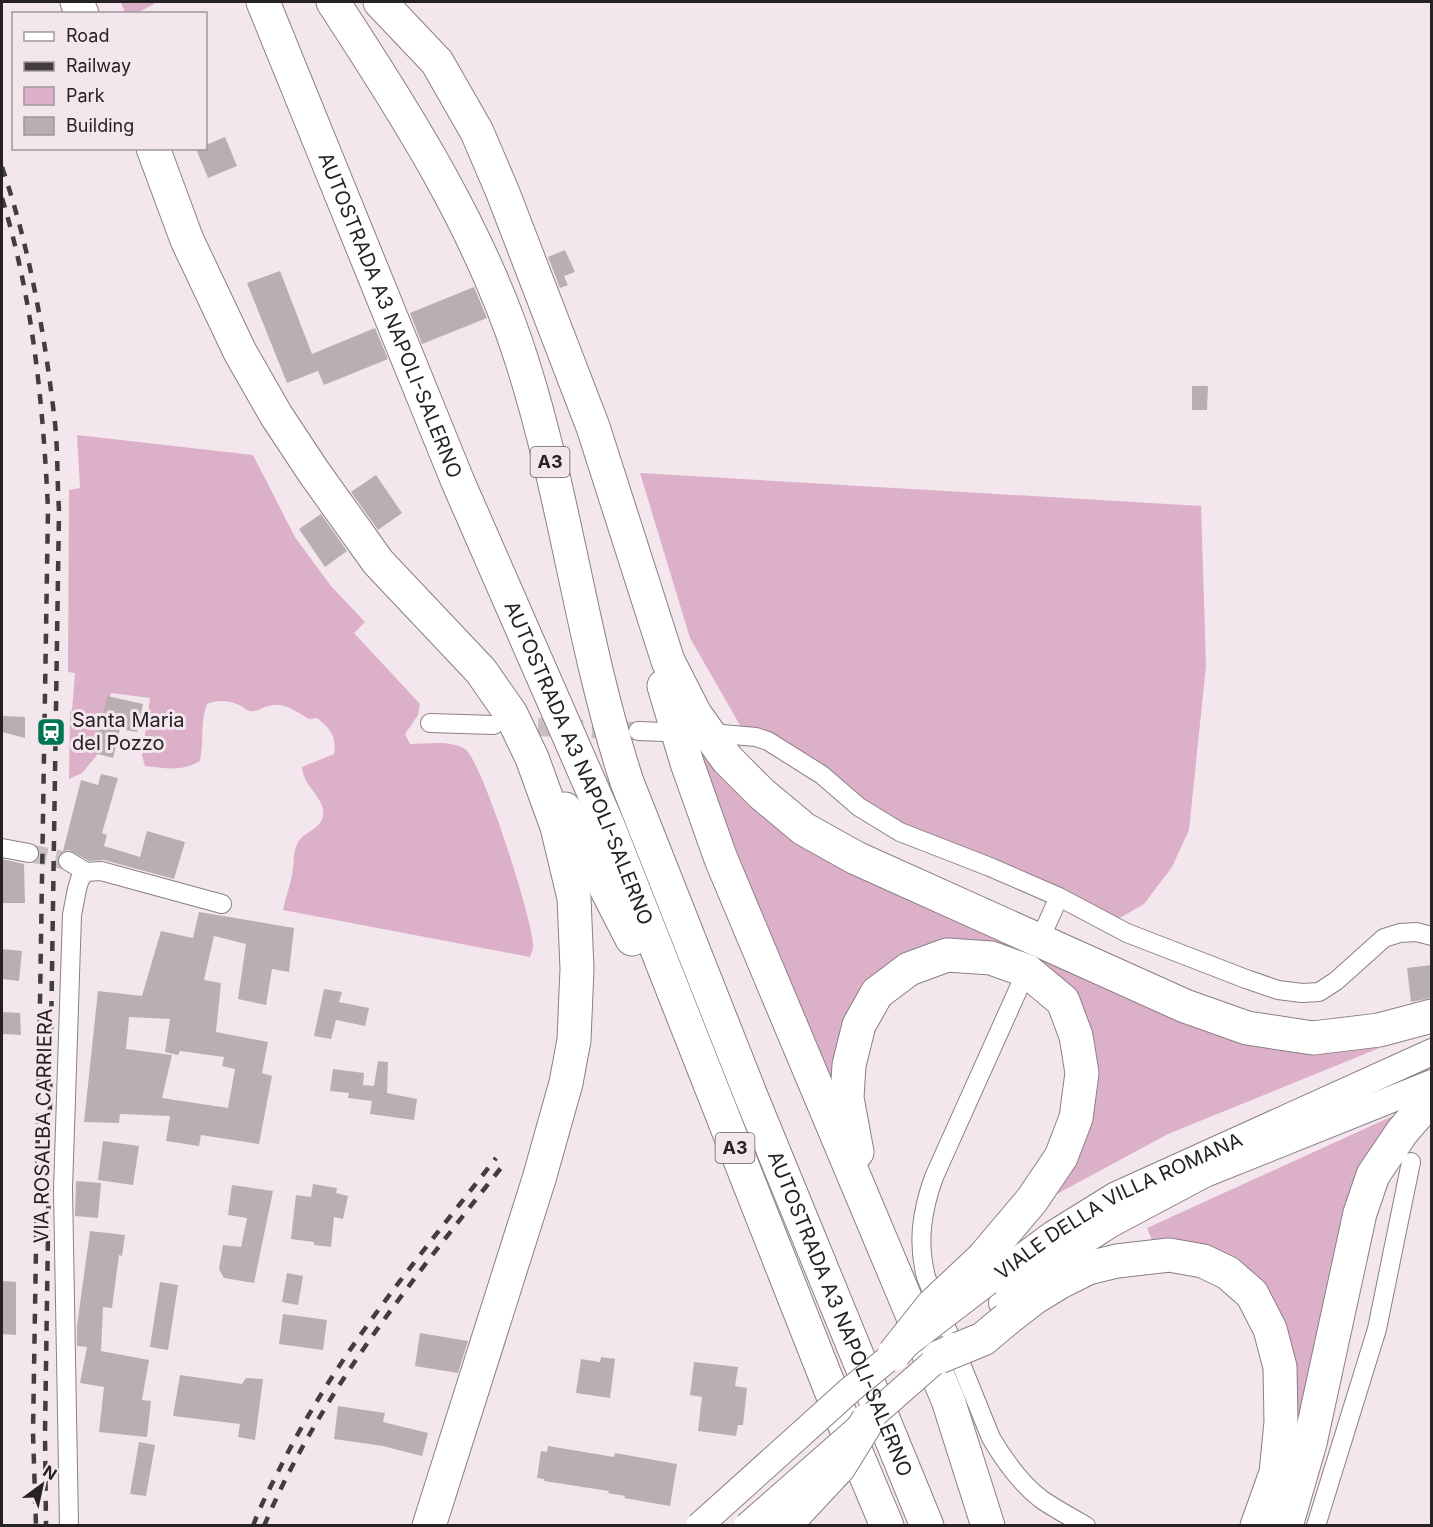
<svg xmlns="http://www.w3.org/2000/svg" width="1433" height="1527" font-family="Inter,sans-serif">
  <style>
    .green { fill: #ddb0c9 }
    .building { fill: #baaeb5; fill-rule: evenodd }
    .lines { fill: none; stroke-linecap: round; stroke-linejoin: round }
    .minor-tunnel { stroke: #cabfc5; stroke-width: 18; stroke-dasharray: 18 9; stroke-linecap: butt }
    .minor-casing { stroke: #8b7f86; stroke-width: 20 }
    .secondary-casing { stroke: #8b7f86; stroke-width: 28 }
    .motorway-casing { stroke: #8b7f86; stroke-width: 35 }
    .minor { stroke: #fff; stroke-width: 18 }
    .secondary { stroke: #fff; stroke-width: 26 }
    .motorway { stroke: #fff; stroke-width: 33 }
    .rail { stroke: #433d41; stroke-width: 4.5; stroke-dasharray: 10 10; stroke-linecap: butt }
    .secondary-bridge-casing { stroke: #8b7f86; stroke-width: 28; stroke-linecap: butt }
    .motorway-bridge-casing { stroke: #8b7f86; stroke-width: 35; stroke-linecap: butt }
    .secondary-bridge { stroke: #fff; stroke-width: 26 }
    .motorway-bridge { stroke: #fff; stroke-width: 33 }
    .labels { text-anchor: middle; stroke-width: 6; stroke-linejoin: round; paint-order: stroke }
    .shield { fill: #f3e6ed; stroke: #645c60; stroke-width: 1.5 }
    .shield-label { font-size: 18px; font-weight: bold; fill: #262124 }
    .street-label { font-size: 20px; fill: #262124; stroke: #f3e6ed }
    .poi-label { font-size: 20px; fill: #262124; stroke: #f3e6ed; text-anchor: start }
  </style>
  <rect width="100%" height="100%" fill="#f3e6ed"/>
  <!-- green -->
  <path class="green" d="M121,2H153L154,4L137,13H125Z
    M77,435L253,455L295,537L331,586L365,622L354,633L420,704L418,715L405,734L410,744C427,744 450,740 465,749C482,760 532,919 533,944C534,949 531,953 530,957L283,910C286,896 291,883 293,869C294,860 293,851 298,842C305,831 320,830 323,816C326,798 303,787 302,767L334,754C337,737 330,728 317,718L309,719C297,712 284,702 269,706C261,707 256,714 247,710C244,709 242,706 239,705C228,700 217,700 207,704C200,722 204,742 200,761C182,772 165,768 145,766L142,756L150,698L111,693L97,755L82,773L69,779L70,712L72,711L75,673L68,672L69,490L80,488Z
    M640,473L1201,506L1206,666L1189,830L1172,867L1144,904L1118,919L894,824L834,774L766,731L741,727L690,638Z
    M703,743L754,798L1189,1016L1381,1040L1382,1047L1168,1134L1042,1202L1082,1121L1063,987L918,952L836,1089L812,1039L697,752Z
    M1397,1114L1284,1499L1290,1378L1209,1247L1181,1240H1152L1147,1228Z"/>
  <!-- building -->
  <path class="building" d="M225,137L237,166L208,178L196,149L206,148V145Z
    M565,250L575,272L564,276L568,285L560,288L548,257Z
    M280,271L312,354L375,328L388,359L324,385L318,371L287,383L247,283Z
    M474,287L487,318L422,344L410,313Z
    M1192,386H1208L1207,410H1192Z
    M376,475L402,513L378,530L351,492Z
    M321,514L347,551L325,567L299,529Z
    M107,696L143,704L137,732L120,729L113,758L94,753Z
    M2,716L25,717V738L2,732Z
    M101,774L118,778L102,833L107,835L104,846L140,857L147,831L185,842L174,879L104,860L89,861L69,850L63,851L81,780L98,785Z
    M2,859L24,864L25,903H2Z
    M199,912L294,928L289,972L272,969L266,1005L238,999L246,944L214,936L204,980L221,983L216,1032L268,1042L262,1073L272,1076L259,1144L201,1135L199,1146L166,1141L170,1116L120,1114L119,1123L84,1122L98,991L142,996L161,931L193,938ZM129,1017L170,1019L165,1052L178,1055L180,1051L224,1057L222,1066L235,1069L228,1108L162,1098L172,1055L126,1049Z
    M2,949L22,951L19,981L2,979Z
    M1431,965V998L1411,1002L1407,968Z
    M324,989L342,992L339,1002L369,1008L365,1026L336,1020L331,1039L314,1036Z
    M2,1012L20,1013L21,1035L2,1034Z
    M378,1061L388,1062L387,1093L417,1099L414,1120L370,1114L372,1101L348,1098L349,1093L330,1091L333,1069L364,1073L363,1085L374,1086Z
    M103,1141L139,1146L133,1185L98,1180Z
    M76,1181L101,1183L98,1218L75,1216Z
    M313,1184L337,1188L336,1193L348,1196L343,1219L334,1217L331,1247L314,1245V1242L291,1239L296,1195L311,1197Z
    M232,1185L273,1191L254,1283L224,1278L219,1269L223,1245L241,1247L247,1218L228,1215Z
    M90,1231L125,1235L122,1256L119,1255L112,1308L103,1307L101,1351L149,1360L142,1400L151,1401L147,1437L99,1432L104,1387L80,1383L87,1347L77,1346V1326Z
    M287,1273L303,1276L298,1305L282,1302Z
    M2,1281L16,1282V1335L2,1334Z
    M160,1282L178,1285L168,1350L150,1347Z
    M283,1314L327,1320L323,1350L279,1344Z
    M420,1333L468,1341L458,1373L415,1366Z
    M601,1357L615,1359L610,1398L576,1393L581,1359L600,1362Z
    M694,1362L738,1367L735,1386L747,1388L743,1425H738L736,1436L698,1431L702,1397L690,1395Z
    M180,1375L242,1384L246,1378L263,1379L255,1440L238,1437L240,1424L173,1416Z
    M338,1406L385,1413L383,1422L428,1433L422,1456L383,1446L334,1439Z
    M139,1442L155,1445L146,1496L130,1494Z
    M548,1446L614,1457L615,1453L677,1464L670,1506L624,1498L625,1496L608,1493L609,1491L544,1481V1479L537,1478L541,1451L547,1452Z"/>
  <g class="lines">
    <!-- minor-tunnel -->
    <path class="minor-tunnel" d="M511,726L638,731
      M29,853L68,861"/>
    <!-- minor casing -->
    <g class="minor-casing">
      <path id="minor" d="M430,723L494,725
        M638,731L665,732
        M722,734L756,737L768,741L822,775L859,807L900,832L990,867L1059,897L1127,933L1246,979L1278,990L1302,993L1319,992L1336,981L1384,938L1400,933L1416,932L1432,936
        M2,848L29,853
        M68,861L86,872
        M1045,928L1059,897
        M1022,981L934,1177C922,1210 917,1242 926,1277L991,1438C1004,1460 1020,1483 1041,1499C1055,1509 1071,1517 1086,1526
        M69,1526L63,1189L72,915L77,889L80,879L86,872L101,871L222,904
        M1316,1526L1377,1329L1411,1162"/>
    </g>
    <!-- secondary casing -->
    <g class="secondary-casing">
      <g id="secondary">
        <path id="s1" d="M988,1282L1053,1234L1116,1195L1432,1052"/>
        <path d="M1002,1303L1057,1259L1086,1240L1111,1224L1205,1174L1432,1083"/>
      </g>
    </g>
    <!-- motorway casing -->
    <g class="motorway-casing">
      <g id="motorway">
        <path d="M77,2L82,14"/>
        <path id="s2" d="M263,2L458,482L607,823L843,1421L887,1526"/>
        <path id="s3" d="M333,2C407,115 481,231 522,361C566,499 582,644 627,782L751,1096L927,1526"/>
        <path d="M380,2L437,62L477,132L503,193L593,427L668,661L695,714L727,759L762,794L804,829L856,858L1185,1006L1247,1028L1313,1038L1379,1030L1432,1016"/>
        <path d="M153,148L187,240L240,352L276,415L313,471L378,562L481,671L511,714L532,758L557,827L574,898L577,969L574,1040L566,1083L539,1179L429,1526"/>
        <path d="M664,686L687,763L721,859L948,1400L988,1526"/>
        <path d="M565,809L632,939"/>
        <path d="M857,1152L847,1098L849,1065L859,1025L877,993L909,969L947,955L991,958L1027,971L1063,1001L1076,1036L1082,1073L1076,1118L1061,1157L1032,1200L983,1258"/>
        <path d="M1007,1319L1034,1298L1060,1282L1088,1268L1117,1261L1169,1255L1203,1261L1228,1273L1252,1294L1270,1329L1280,1367L1281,1422L1276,1473L1257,1526"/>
        <path d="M1286,1526L1310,1443L1360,1213L1373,1175L1402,1132L1432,1097"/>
      </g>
    </g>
    <!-- minor -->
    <use href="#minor" class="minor"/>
    <!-- secondary -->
    <use href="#secondary" class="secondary"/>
    <!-- motorway -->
    <use href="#motorway" class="motorway"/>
    <!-- rail -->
    <path class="rail" d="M2,167C30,249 45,336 55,423C58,452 57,481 59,510L45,1432L46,1526
      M2,198C33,299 43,404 48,509L33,1433L36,1526
      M253,1526C261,1504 272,1484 282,1464C338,1352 420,1256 496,1158
      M264,1526C321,1391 414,1278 504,1164"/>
    <!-- secondary-bridge casing -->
    <g class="secondary-bridge-casing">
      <path id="secondary-bridge" d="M699,1526L850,1390L894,1354L988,1282
        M747,1526L952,1346"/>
    </g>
    <!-- motorway-bridge casing -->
    <g class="motorway-bridge-casing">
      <path id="motorway-bridge" d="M894,1354L932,1306L983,1258
        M939,1357L983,1339L1007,1319
        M784,1526L839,1467L868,1420"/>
    </g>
    <!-- secondary-bridge -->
    <use href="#secondary-bridge" class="secondary-bridge"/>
    <!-- motorway-bridge -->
    <use href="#motorway-bridge" class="motorway-bridge"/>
  </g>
  <!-- icons -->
  <defs>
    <g id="station-square" transform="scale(1.5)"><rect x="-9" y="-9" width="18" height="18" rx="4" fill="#007551" stroke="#f3e6ed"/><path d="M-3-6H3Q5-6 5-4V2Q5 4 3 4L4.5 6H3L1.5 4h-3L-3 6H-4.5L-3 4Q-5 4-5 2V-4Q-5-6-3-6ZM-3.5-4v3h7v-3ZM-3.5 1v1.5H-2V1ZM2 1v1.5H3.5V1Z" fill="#fff"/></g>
  </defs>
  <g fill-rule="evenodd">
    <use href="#station-square" x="51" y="732"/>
  </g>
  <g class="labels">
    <!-- shield labels -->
    <g class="shield">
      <rect x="530.5" y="447" width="39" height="30" rx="4.5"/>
      <rect x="715.5" y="1133" width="39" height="30" rx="4.5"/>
    </g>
    <g class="shield-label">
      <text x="550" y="468">A3</text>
      <text x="735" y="1154">A3</text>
    </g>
    <!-- street labels -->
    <g class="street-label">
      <text dy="7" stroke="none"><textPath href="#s2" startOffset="338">AUTOSTRADA A3 NAPOLI-SALERNO</textPath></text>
      <text dy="7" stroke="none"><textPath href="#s2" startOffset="824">AUTOSTRADA A3 NAPOLI-SALERNO</textPath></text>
      <text transform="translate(43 1126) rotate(-89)" y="7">VIA ROSALBA CARRIERA</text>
      <text dy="7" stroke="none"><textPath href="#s1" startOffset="152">VIALE DELLA VILLA ROMANA</textPath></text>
      <text dy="7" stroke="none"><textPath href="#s3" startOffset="1414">AUTOSTRADA A3 NAPOLI-SALERNO</textPath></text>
    </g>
    <!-- poi labels -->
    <g class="poi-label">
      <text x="72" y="727">Santa Maria<tspan x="72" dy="23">del Pozzo</tspan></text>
    </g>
  </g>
  <!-- border -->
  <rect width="1433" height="1527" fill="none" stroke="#262124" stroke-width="6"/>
  <!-- legend -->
  <rect x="12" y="12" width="195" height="138" fill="#f3e6ed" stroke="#a1979d" stroke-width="1.5"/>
  <rect x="24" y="32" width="30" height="9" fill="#ffffff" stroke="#a1979d" stroke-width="1.5"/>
  <text x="66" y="42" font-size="18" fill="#262124">Road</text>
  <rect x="24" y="62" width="30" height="9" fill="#433d41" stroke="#a1979d" stroke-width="1.5"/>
  <text x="66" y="72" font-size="18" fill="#262124">Railway</text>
  <rect x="24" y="87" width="30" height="18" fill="#ddb0c9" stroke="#a1979d" stroke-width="1.5"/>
  <text x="66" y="102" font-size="18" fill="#262124">Park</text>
  <rect x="24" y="117" width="30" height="18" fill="#baaeb5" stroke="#a1979d" stroke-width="1.5"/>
  <text x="66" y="132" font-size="18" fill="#262124">Building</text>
  <!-- north arrow -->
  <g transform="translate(42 1485) rotate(33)" stroke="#f3e6ed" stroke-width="4.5" paint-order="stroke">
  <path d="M0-4.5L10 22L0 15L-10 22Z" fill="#262124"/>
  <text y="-9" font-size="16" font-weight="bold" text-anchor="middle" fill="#262124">N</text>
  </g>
</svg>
